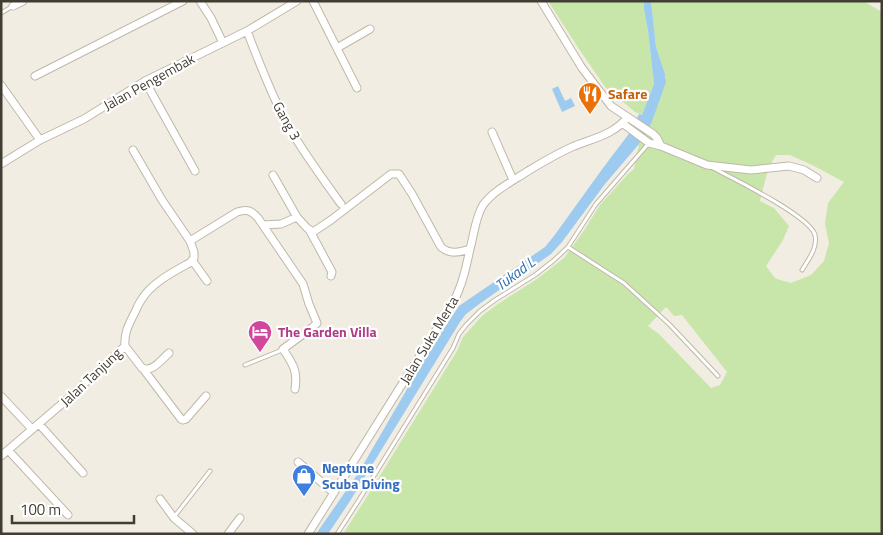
<svg xmlns="http://www.w3.org/2000/svg" width="883" height="535" font-family="'Titillium Web',sans-serif">
  <style>
    .green { fill: #c8e6aa; fill-rule: evenodd }
    .water { fill: #9dcaef }
    .lines { fill: none; stroke-linecap: round; stroke-linejoin: round }
    .lane-casing { stroke: #bfb8a8; stroke-width: 5 }
    .street-casing { stroke: #bfb8a8; stroke-width: 9 }
    .lane { stroke: #fff; stroke-width: 3 }
    .street { stroke: #fff; stroke-width: 7 }
    .labels { text-anchor: middle; stroke-width: 4.5; stroke-linejoin: round; paint-order: stroke }
    .street-label { font-size: 14px; fill: #423d33; stroke: #fff }
    .food-label { font-size: 14px; font-weight: bold; fill: #c56008; stroke: #fff; text-anchor: start }
    .hotel-label { font-size: 14px; font-weight: bold; fill: #b23c85; stroke: #fff; text-anchor: start }
    .shop-label { font-size: 14px; font-weight: bold; fill: #366cbe; stroke: #fff; text-anchor: start }
    .water-label { font-size: 15px; font-style: italic; fill: #2e71ac; stroke: #fff }
  </style>
  <rect width="100%" height="100%" fill="#f1ede2"/>
  <!-- green -->
  <path class="green" d="M548,1H644V9L648,31L654,84L642,115L635,112L606,88L579,49Z
    M651,1H863L882,12V534H343L363,503L457,351L463,337L483,315L498,304L537,279L564,258L583,232L600,205L628,174L634,169L639,144L651,124L666,77L656,47ZM776,155H790L814,166L844,182L828,203L825,224L829,243L824,261L811,275L791,283L780,280L775,278L766,266L783,240L789,226L774,208L760,201C764,185 767,169 776,155ZM666,307L674,316L682,315L727,372L720,385L711,388L659,334L648,326Z"/>
  <!-- water -->
  <path class="water" d="M644,1H651L656,47L665,74L666,82L651,124L639,144L605,184L562,242L551,254L482,302L466,314L460,322L350,501L328,534H316L359,472L429,351L459,306L545,247L554,236L603,168L628,135L639,114L642,115L654,84L648,31L644,9Z
    M558,86L565,101L571,98L575,106L562,112L552,89Z"/>
  <g class="lines">
    <!-- lane casing -->
    <g class="lane-casing">
      <path id="lane" d="M1,13L13,6
        M713,168C732,178 810,216 815,235C818,248 808,260 802,270
        M568,247L624,283L669,324L718,376
        M245,365L282,350
        M174,517L210,471
        M337,534L359,500L453,348L459,334L466,325L480,311L495,300L535,275L553,261L568,247L596,204L649,143"/>
    </g>
    <!-- street casing -->
    <g class="street-casing">
      <path id="street" d="M200,1L211,18L223,43
        M313,1L357,88
        M541,1L582,68L611,106L653,134L657,138L661,146
        M13,6L23,1
        M247,31C259,62 271,94 287,124C303,152 322,178 341,204
        M337,48L370,29
        M35,76L183,1
        M145,81L195,171
        M1,85L40,140
        M622,123L649,143L661,146L707,165L751,170L789,166L804,170L817,178
        M492,132L513,180
        M1,164L40,140L84,119L145,81L247,31L297,1
        M273,175L297,217
        M263,225L281,224L297,217L307,228L313,232L331,220L391,174H399L412,194L441,247C450,255 460,252 470,249
        M310,231L332,272L331,276
        M190,241L237,212C247,209 251,210 258,218L303,284L309,304L317,323L313,327L283,349C293,364 298,371 295,389
        M192,260L207,281
        M125,346L142,368C152,373 161,360 169,353
        M144,370L181,419L183,420L186,419L206,396
        M1,396L32,429
        M39,424L83,473
        M8,450L68,515
        M1,456L71,396L125,346C124,334 128,326 133,316C136,311 138,304 142,299C151,283 175,271 191,262L194,258V252L190,241L162,200L133,150
        M298,462L334,493
        M160,499L174,518L193,534
        M228,534L240,518
        M308,534L453,303C462,286 466,268 470,249C474,235 475,218 483,205C494,190 513,181 528,171C543,162 556,154 572,147C593,138 612,136 628,117"/>
    </g>
    <!-- lane -->
    <use href="#lane" class="lane"/>
    <!-- street -->
    <use href="#street" class="street"/>
  </g>
  <!-- icons -->
  <defs>
    <g id="restaurant-pin" transform="scale(1.25)"><path d="M0 17L-7.5 6A9.5 9.5 0 1 1 7.5 6Z" fill="#e8710a" stroke="#fff"/><path d="M-5-6h1v4h1v-4h1v4h1v-4h1v5L-1.5 .5V6h-2V.5L-5-1ZM5-6V6H3V1.5H1.5Q1.5-4 5-6Z" fill="#fff"/></g>
    <g id="hotel-pin" transform="scale(1.25)"><path d="M0 17L-7.5 6A9.5 9.5 0 1 1 7.5 6Z" fill="#d1479c" stroke="#fff"/><path d="M-6-4.5h1.5V1H6V5H4.5V3h-9V5H-6ZM-4 0a1.8 1.8 0 1 1 3.6 0ZM.5 0V-2.5h3Q6-2.5 6 0Z" fill="#fff"/></g>
    <g id="shop-pin" transform="scale(1.25)"><path d="M0 17L-7.5 6A9.5 9.5 0 1 1 7.5 6Z" fill="#3f7fe0" stroke="#fff"/><path d="M-5-2.5h2.3a2.7 3.5 0 0 1 5.4 0H5L5.5 6h-11ZM-1.5-2.5h3a1.5 2.3 0 0 0-3 0Z" fill="#fff"/></g>
  </defs>
  <g fill-rule="evenodd">
    <use href="#restaurant-pin" x="590" y="94"/>
    <use href="#hotel-pin" x="260" y="332"/>
    <use href="#shop-pin" x="304" y="476"/>
  </g>
  <g class="labels">
    <!-- street labels -->
    <g class="street-label">
      <text transform="translate(149 82) rotate(-29)" y="5">Jalan Pengembak</text>
      <text transform="translate(287 121) rotate(61)" y="5">Gang 3</text>
      <text transform="translate(429 340) rotate(-59)" y="5">Jalan Suka Merta</text>
      <text transform="translate(91 377) rotate(-43)" y="5">Jalan Tanjung</text>
    </g>
    <!-- food labels -->
    <g class="food-label">
      <text x="608" y="99">Safare</text>
    </g>
    <!-- hotel labels -->
    <g class="hotel-label">
      <text x="278" y="337">The Garden Villa</text>
    </g>
    <!-- shop labels -->
    <g class="shop-label">
      <text x="322" y="473">Neptune<tspan x="322" dy="16">Scuba Diving</tspan></text>
    </g>
    <!-- water labels -->
    <g class="water-label">
      <text transform="translate(515 274) rotate(-37)" y="5">Tukad L</text>
    </g>
  </g>
  <!-- border -->
  <rect width="883" height="535" fill="none" stroke="#423d33" stroke-width="5"/>
  <!-- scale -->
  <path d="M12 515v8h122v-8" fill="none" stroke="#423d33" stroke-width="2.5"/>
  <text x="20" y="515" font-size="15" fill="#423d33" stroke="#ffffff" stroke-width="4" paint-order="stroke">100 m</text>
</svg>
